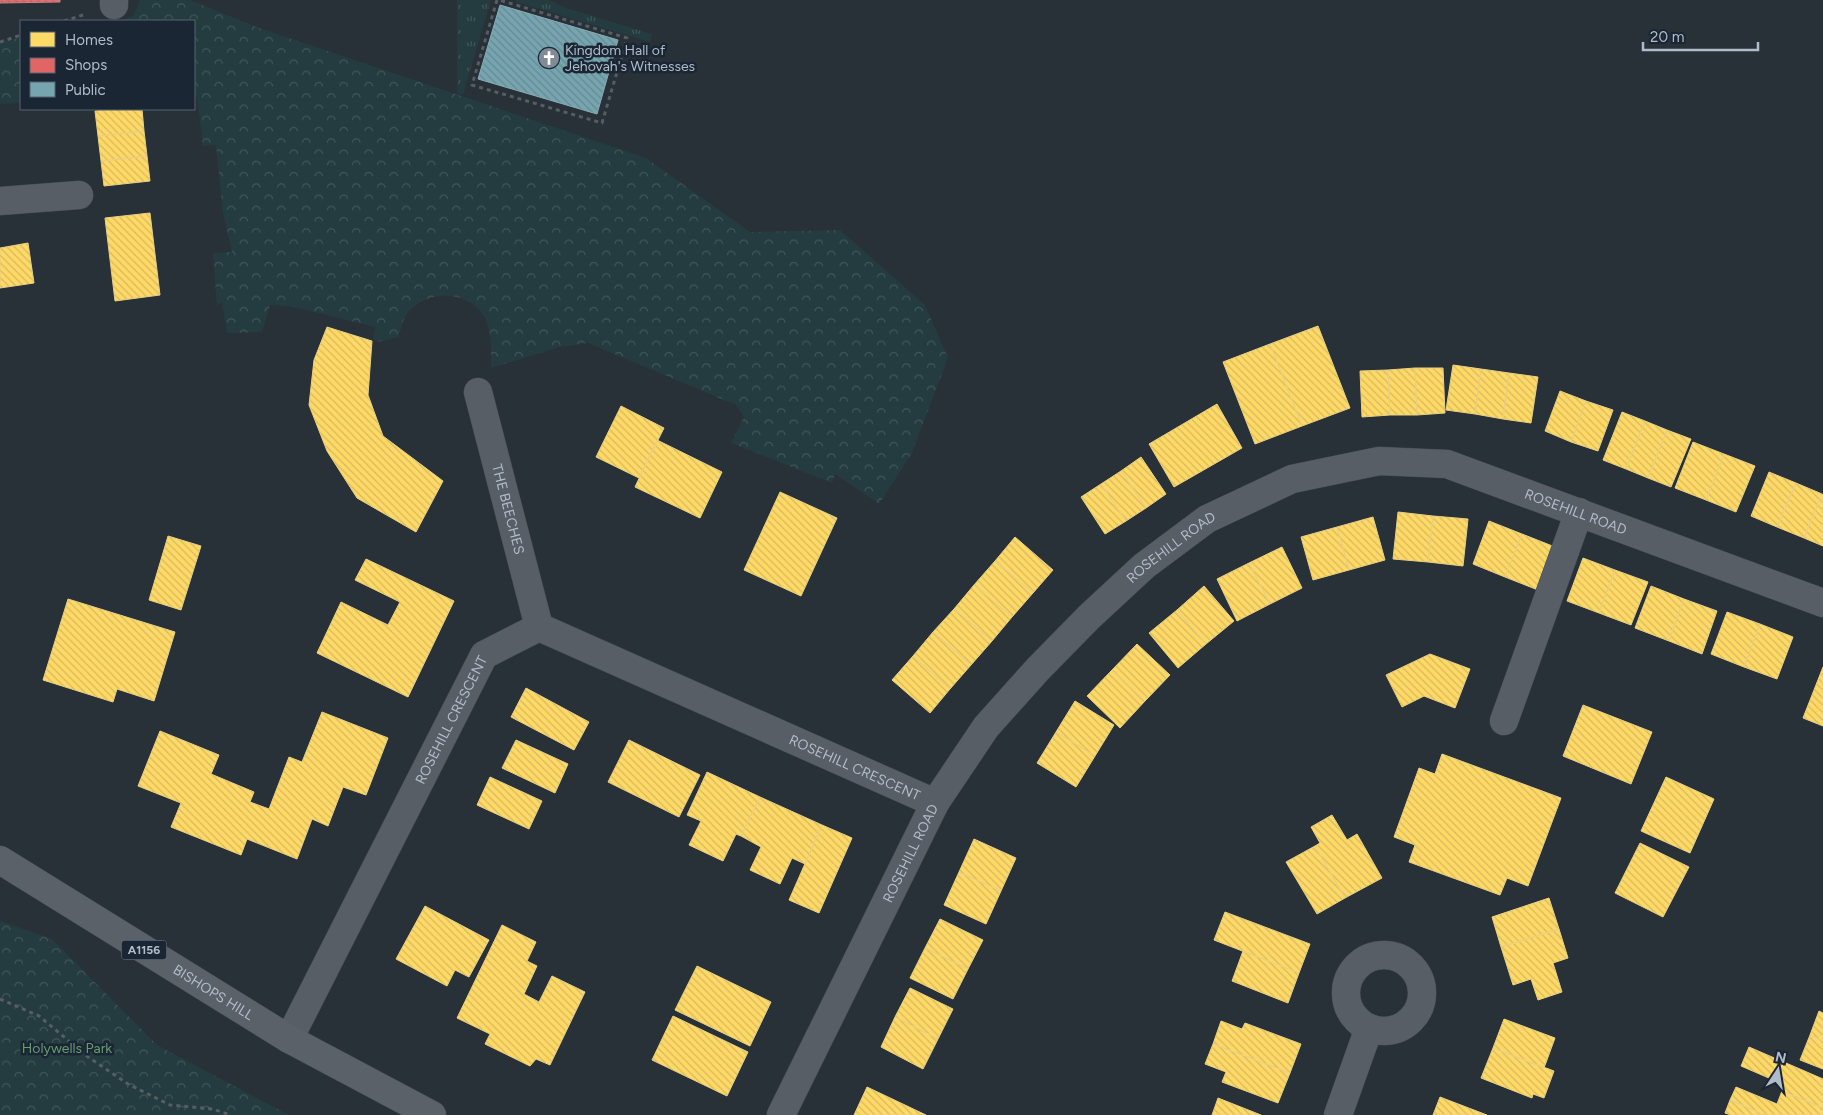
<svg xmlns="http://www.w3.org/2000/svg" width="1823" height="1115" font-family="Figtree,sans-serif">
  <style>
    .grass { fill: url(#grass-tufts) }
    .forest { fill: url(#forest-crowns) }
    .homes { fill: url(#homes-back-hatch); stroke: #e8d084 }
    .shops { fill: url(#shops-back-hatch); stroke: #d28084 }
    .public { fill: url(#public-back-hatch); stroke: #88acb7 }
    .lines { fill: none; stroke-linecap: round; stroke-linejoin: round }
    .minor-casing { stroke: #474c53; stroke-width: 29 }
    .major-casing { stroke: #454c55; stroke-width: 29 }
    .path { stroke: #565d63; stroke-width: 3; stroke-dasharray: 4 4; stroke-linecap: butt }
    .minor { stroke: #585e66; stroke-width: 28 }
    .major { stroke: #5b6168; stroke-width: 28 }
    .labels { text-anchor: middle; stroke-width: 5; stroke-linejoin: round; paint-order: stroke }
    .shield { fill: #1b2634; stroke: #848f9d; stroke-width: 1 }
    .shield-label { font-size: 12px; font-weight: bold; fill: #b1bcca }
    .poi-label { font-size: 14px; fill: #b1bcca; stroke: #1b2634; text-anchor: start }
    .street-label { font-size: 14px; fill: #b1bcca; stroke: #1b2634 }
    .park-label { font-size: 14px; fill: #669d71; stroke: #1b2634 }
  </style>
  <defs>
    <pattern id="grass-tufts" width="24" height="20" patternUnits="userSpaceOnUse" patternTransform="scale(1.25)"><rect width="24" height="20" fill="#243c3f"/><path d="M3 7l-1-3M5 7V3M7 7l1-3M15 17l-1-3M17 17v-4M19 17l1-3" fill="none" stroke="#415659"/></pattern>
    <pattern id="forest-crowns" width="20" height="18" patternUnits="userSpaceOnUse" patternTransform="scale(1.25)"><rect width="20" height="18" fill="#243c3f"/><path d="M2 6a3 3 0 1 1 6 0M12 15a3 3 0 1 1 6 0" fill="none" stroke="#415659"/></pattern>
    <pattern id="homes-back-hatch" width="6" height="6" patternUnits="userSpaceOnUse" patternTransform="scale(1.25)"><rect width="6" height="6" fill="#ffd966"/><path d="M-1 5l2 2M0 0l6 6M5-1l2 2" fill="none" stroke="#d7b95e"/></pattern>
    <pattern id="shops-back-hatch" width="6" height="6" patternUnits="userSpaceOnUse" patternTransform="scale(1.25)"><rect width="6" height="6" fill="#e06666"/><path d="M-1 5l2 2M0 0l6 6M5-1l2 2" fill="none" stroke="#b55a5c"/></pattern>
    <pattern id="public-back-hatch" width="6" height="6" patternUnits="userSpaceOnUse" patternTransform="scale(1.25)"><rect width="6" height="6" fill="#76a5af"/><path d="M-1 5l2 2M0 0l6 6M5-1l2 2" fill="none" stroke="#668a92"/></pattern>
  </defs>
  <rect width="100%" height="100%" fill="#283038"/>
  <!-- grass -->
  <path class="grass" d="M457,0H491L463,95L457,93Z
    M516,0H549L566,8L652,34L650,42L516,2Z"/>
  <!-- forest -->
  <path class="forest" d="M140,0H190L259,28L646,158L750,232L840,230L925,305L948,358L911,455L879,504L835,474L832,483L731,443L744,417L736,405L588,343L560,347L491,368C491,352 492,333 485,318C468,289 425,289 406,315C402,321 401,331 398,337L378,342L373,340L375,327L294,307L270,305L262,332L227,333L222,302L217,306L213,253L232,252L223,213L216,145L203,146L197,97H194V21H120L133,16Z
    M21,38V103L0,104V40Z
    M0,921L52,939L157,1045L289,1115H0Z"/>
  <!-- homes -->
  <path class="homes" d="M114,109H142L144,131L98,136L95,111Z
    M144,131L147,156L101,161L98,136Z
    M147,156L150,181L104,186L101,161Z
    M150,213L160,295L115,301L105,218Z
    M28,243L34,283L0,288V248Z
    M1318,326L1350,408L1302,426L1270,344Z
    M327,327L372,341L368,395L383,436L443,481L416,532L357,498L327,451L309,405L314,360Z
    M1270,344L1302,426L1255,444L1223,362Z
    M1453,365L1481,369L1475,414L1446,410Z
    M1415,368H1443L1445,413L1417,415Z
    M1415,368L1417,415H1390L1388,370Z
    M1481,369L1509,373L1503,419L1475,414Z
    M1388,370L1390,415L1362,417L1360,371Z
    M1509,373L1538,377L1531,423L1503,419Z
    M1560,391L1586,401L1571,442L1545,431Z
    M1586,401L1613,410L1598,451L1571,442Z
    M1217,404L1242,448L1174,487L1149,444Z
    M621,406L664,428L639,478L596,457Z
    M1622,412L1645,421L1626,469L1603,460Z
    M1645,421L1667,430L1648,478L1626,469Z
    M1667,430L1691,439L1671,487L1648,478Z
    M657,440L722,472L700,518L635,487Z
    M1693,442L1724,454L1706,500L1675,488Z
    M1724,454L1755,466L1736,512L1706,500Z
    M1141,457L1166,494L1146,508L1121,471Z
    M1121,471L1146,508L1126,521L1101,484Z
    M1769,472L1796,483L1777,527L1751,516Z
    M1796,483L1822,494L1804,538L1777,527Z
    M1101,484L1126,521L1105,534L1081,497Z
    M780,492L837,518L801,596L744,570Z
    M1822,494L1823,495V546L1804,538Z
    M1398,512L1433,516L1428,562L1393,559Z
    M1433,516L1468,519L1463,566L1428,562Z
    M1373,517L1385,560L1349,570L1337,527Z
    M1489,521L1522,534L1505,577L1473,564Z
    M1337,527L1349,570L1313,580L1301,537Z
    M1522,534L1555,547L1538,590L1505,577Z
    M168,536L201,546L181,610L149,600Z
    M1015,537L1053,570L1033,593L995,561Z
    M1282,547L1302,588L1270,604L1249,563Z
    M1583,558L1615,570L1599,613L1567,601Z
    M366,559L454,601L408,697L317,653L341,602L388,625L400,602L355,580Z
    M995,561L1033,593L1012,617L974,585Z
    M1249,563L1270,604L1237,621L1217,579Z
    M1615,570L1648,582L1631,625L1599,613Z
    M974,585L1012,617L992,641L954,609Z
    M1204,586L1234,621L1206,644L1177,610Z
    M1651,586L1684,599L1669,641L1635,628Z
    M68,599L175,632L154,701L117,689L113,702L43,680Z
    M1684,599L1717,611L1702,654L1669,641Z
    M954,609L992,641L971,665L933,632Z
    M1177,610L1206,644L1178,668L1149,633Z
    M1727,612L1760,624L1744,667L1711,654Z
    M1760,624L1793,637L1777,679L1744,667Z
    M933,632L971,665L950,689L913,656Z
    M1137,644L1170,675L1145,701L1112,670Z
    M1430,654L1470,669L1455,708L1424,696L1402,707L1386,675Z
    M913,656L950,689L930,713L892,680Z
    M1823,667V726L1803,718Z
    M1112,670L1145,701L1120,728L1087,696Z
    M526,688L589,722L574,750L511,717Z
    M1075,701L1114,725L1095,756L1056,732Z
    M1583,705L1652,732L1631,784L1563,756Z
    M322,712L388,738L366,795L343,787L328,826L312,819L297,859L247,839L241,855L171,827L181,803L138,786L160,731L219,755L211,774L254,792L250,802L269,809L289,757L302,762Z
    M1056,732L1095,756L1076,787L1037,763Z
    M516,740L568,764L555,793L502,768Z
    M629,740L700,775L679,817L608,782Z
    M1442,754L1561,798L1528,886L1507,878L1500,895L1409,862L1415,845L1394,837L1419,768L1435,774Z
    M707,772L760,797L741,836L736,834L723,861L689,845L701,821L687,815Z
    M490,777L542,801L529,829L477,805Z
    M1666,777L1714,799L1690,853L1641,831Z
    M760,797L822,825L805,864L792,858L780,884L750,870L761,847L741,836Z
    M1332,815L1347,840L1357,834L1382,878L1345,898L1315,846L1320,843L1311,827Z
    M822,825L852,838L819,913L789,900Z
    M974,839L1016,858L1001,891L959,872Z
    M1640,843L1689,867L1663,917L1615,893Z
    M1315,846L1345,898L1317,914L1286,862Z
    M959,872L1001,891L986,924L944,905Z
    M1549,898L1559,929L1501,947L1492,917Z
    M425,906L489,940L469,977L455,970L447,986L396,959Z
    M1225,912L1310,944L1299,973L1214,940Z
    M940,919L983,940L968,969L925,948Z
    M502,925L536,942L527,961L537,966L524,994L539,1002L552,976L585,992L550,1065L536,1059L530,1066L485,1044L490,1034L457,1018Z
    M1559,929L1568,958L1553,963L1562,992L1538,1000L1531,979L1513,985L1501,947Z
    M925,948L968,969L953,999L910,978Z
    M1243,951L1299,973L1288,1003L1232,981Z
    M697,966L771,1002L750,1046L675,1010Z
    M910,988L953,1009L938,1039L895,1017Z
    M1819,1011L1823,1013V1041L1810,1035Z
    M673,1016L748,1052L727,1096L652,1060Z
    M895,1017L938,1039L923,1069L881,1047Z
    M1504,1019L1555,1038L1544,1068L1493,1048Z
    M1221,1021L1242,1029L1245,1023L1301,1044L1290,1073L1213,1044Z
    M1810,1035L1823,1041V1069L1800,1060Z
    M1213,1044L1290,1073L1278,1103L1222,1082L1226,1072L1205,1064Z
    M1749,1047L1823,1079V1108L1782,1091L1785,1085L1741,1066Z
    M1493,1048L1554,1071L1544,1098L1533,1094L1532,1098L1481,1078Z
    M867,1087L926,1115H854Z
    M1736,1087L1777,1104L1782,1091L1823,1108V1115H1765L1730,1100Z
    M1440,1097L1487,1115H1433Z
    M1218,1098L1261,1115H1212Z
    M1730,1100L1765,1115H1731L1725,1113Z"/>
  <!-- shops -->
  <path class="shops" d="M0,0H60V2L0,3Z"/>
  <!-- public -->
  <path class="public" d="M500,5L618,40L597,114L478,79Z"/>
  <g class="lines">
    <!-- minor casing -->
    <g class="minor-casing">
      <g id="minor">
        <path d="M114,0V5"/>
        <path d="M0,201L79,195"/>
        <path id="s1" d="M478,392L539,627"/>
        <path d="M1504,721L1579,512"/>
        <circle cx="1384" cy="993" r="38"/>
        <path id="s2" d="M289,1039L484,655L539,627L935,803"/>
        <path id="s3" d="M781,1115L935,803L986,727L1038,669L1089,617L1144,566L1207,519L1292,479L1379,461L1447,464L1823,603"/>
        <path d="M1338,1115L1369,1028"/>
      </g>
    </g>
    <!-- major casing -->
    <g class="major-casing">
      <g id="major">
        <path id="s4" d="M0,860L289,1039L432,1115"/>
      </g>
    </g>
    <!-- path -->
    <path class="path" d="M497,0L472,85L602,123L627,38L499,0
      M64,21L83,15
      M0,42L21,35
      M612,63L619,65
      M0,999L39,1016L88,1057L128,1084L170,1105L213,1109L230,1115"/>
    <!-- minor -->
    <use href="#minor" class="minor"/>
    <!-- major -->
    <use href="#major" class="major"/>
  </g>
  <!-- icons -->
  <defs>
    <g id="church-disc" transform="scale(1.125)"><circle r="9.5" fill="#818b97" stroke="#1b2634"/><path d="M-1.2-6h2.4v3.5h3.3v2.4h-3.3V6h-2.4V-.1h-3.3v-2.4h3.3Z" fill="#fff"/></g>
  </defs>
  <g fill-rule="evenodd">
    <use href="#church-disc" x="549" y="58"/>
  </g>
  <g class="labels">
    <!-- shield labels -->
    <rect class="shield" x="121.5" y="940.5" width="45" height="19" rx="4"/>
    <g class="shield-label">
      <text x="144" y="954">A1156</text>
    </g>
    <!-- poi labels -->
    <g class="poi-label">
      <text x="565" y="55">Kingdom Hall of<tspan x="565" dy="16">Jehovah's Witnesses</tspan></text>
    </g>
    <!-- street labels -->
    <g class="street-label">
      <text dy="5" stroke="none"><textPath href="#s1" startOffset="121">THE BEECHES</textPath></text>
      <text dy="5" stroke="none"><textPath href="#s3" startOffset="1132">ROSEHILL ROAD</textPath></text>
      <text dy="5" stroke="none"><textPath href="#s3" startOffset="698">ROSEHILL ROAD</textPath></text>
      <text dy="5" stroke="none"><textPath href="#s2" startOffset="358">ROSEHILL CRESCENT</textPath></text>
      <text dy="5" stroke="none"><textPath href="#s2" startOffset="838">ROSEHILL CRESCENT</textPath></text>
      <text dy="5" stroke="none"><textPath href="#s3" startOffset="292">ROSEHILL ROAD</textPath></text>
      <text dy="5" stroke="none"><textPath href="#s4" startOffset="251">BISHOPS HILL</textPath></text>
    </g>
    <!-- park labels -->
    <g class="park-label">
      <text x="67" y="1053">Holywells Park</text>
    </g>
  </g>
  <!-- legend -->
  <rect x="20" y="20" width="175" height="90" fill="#1b2634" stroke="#576270"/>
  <rect x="30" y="32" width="25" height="15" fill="#ffd966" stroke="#576270"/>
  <text x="65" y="45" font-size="15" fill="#b1bcca">Homes</text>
  <rect x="30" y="58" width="25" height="15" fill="#e06666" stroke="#576270"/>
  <text x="65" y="70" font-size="15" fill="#b1bcca">Shops</text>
  <rect x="30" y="82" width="25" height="15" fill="#76a5af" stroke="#576270"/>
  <text x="65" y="95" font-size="15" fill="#b1bcca">Public</text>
  <!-- north arrow -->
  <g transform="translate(1778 1070) rotate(12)" stroke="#1b2634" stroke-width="4" paint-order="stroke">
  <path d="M0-4L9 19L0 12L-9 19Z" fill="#b1bcca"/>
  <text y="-8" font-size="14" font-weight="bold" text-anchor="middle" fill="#b1bcca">N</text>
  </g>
  <!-- scale -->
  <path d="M1643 42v8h115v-8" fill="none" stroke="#b1bcca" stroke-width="2.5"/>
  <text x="1650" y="42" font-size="15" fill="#b1bcca" stroke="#1b2634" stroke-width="4" paint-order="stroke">20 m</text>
</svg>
